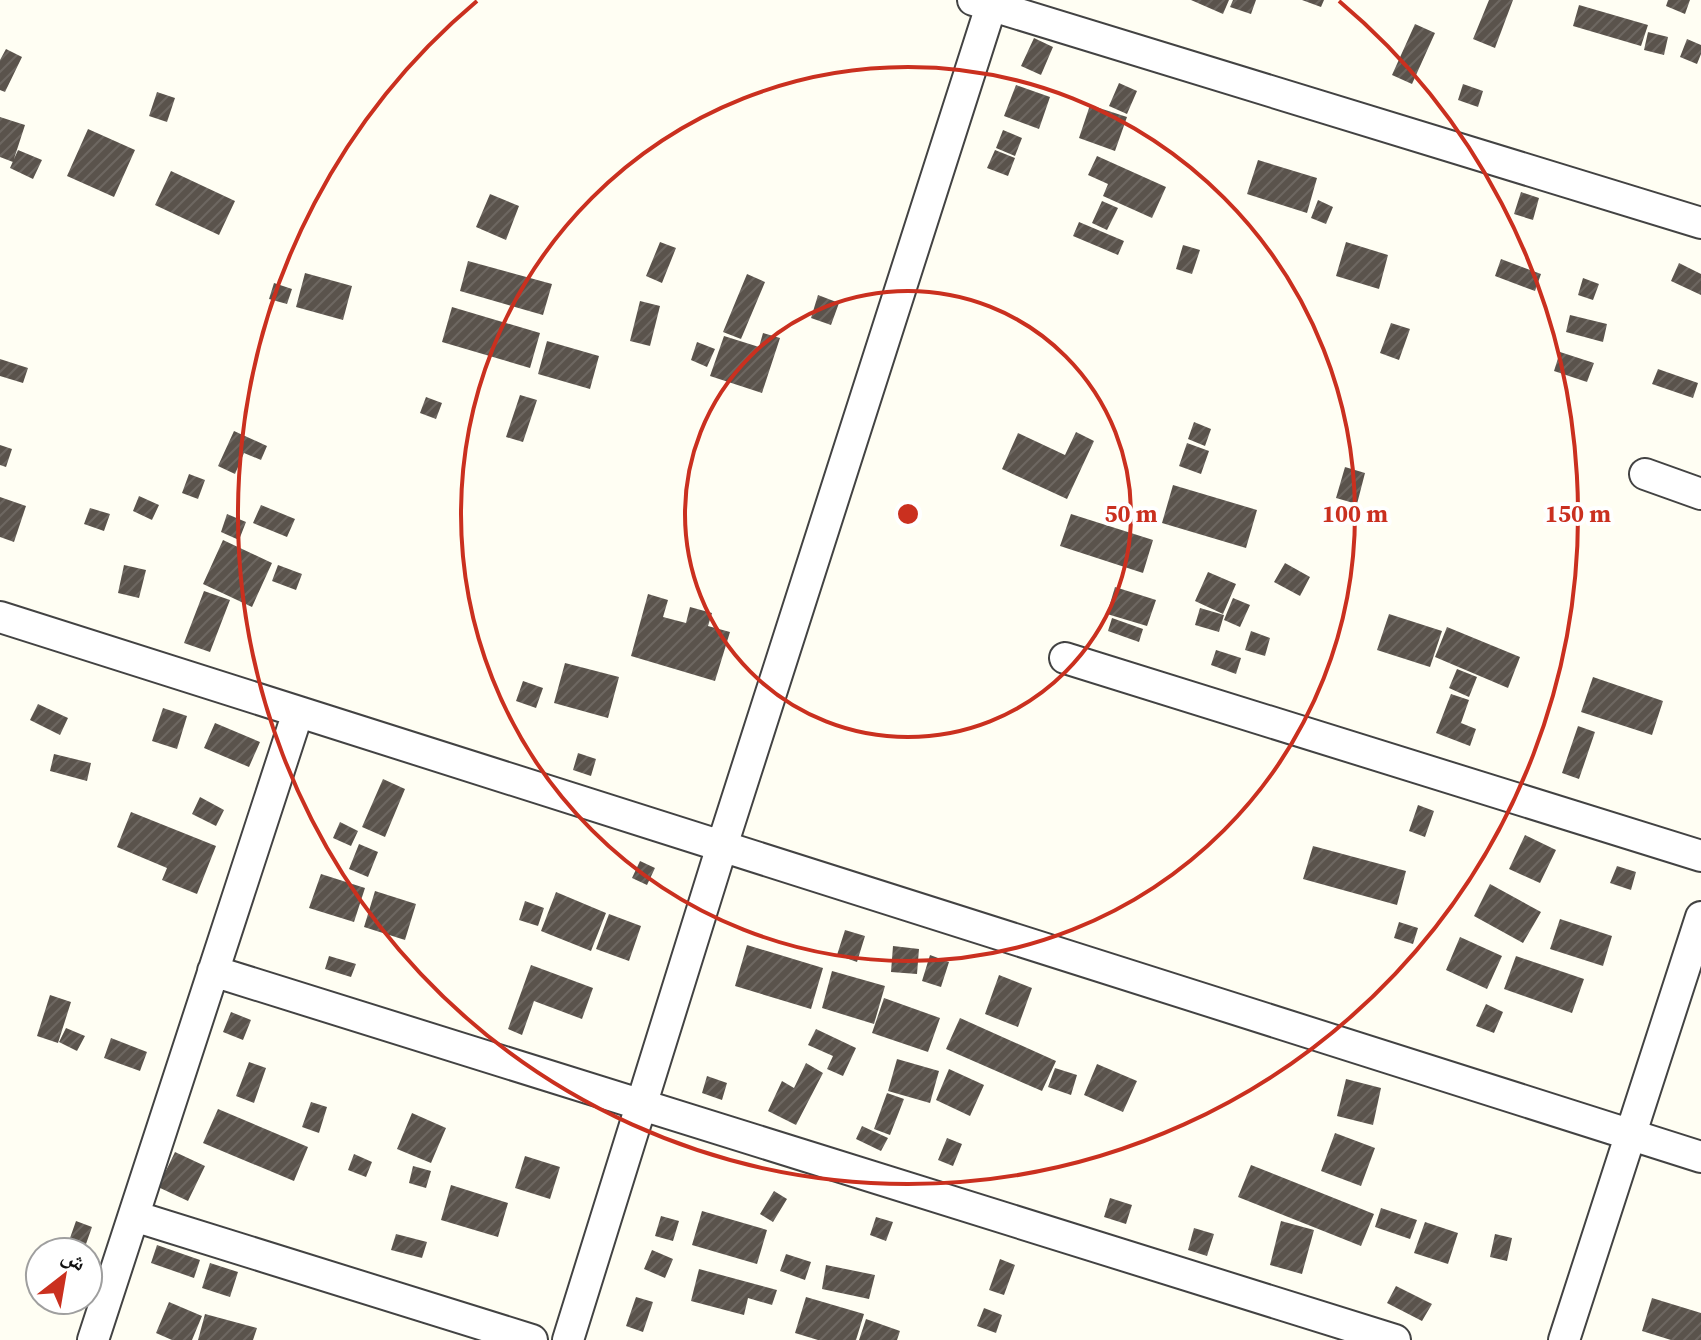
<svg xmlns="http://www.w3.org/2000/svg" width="1701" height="1340" font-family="'Source Serif 4','Noto Naskh Arabic',serif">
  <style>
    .building { fill: url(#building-hatch) }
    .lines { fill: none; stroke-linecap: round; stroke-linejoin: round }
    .minor-casing { stroke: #434343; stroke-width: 34 }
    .minor { stroke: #fff; stroke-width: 30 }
    .ring { fill: none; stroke: #ca301f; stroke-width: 4 }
    .centre { fill: #ca301f; stroke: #fff; stroke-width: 4 }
    .ring-label { font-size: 24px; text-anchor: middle; font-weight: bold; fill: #ca301f; stroke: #fff; stroke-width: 8; stroke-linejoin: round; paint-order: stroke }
  </style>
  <defs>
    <pattern id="building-hatch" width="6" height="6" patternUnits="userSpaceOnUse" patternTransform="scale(2)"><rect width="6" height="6" fill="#5a534c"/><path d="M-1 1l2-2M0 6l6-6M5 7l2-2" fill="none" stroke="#6d6761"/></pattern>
  </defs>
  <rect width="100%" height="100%" fill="#fffef3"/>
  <!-- building -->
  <path class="building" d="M1191,0H1229L1223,14Z
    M1233,0H1256L1251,14L1230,7Z
    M1302,0H1324L1321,7Z
    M1489,0H1513L1495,48L1473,39Z
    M1668,0H1690L1685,14L1666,6Z
    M1579,5L1648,25L1641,46L1573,26Z
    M1415,24L1435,33L1412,84L1392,75Z
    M1648,32L1668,37L1664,55L1644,50Z
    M1034,38L1053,47L1041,75L1021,66Z
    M1687,39L1701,45V54L1697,64L1680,57Z
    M6,49L22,57L5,92L0,90V60Z
    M1119,83L1137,91L1127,114L1109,106Z
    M1463,84L1483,91L1478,107L1458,100Z
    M1016,85L1050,97L1039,129L1004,116Z
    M157,92L175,98L167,122L149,116Z
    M1090,105L1127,117L1115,151L1079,138Z
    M0,117L25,125L13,162L0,157Z
    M88,129L135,150L114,197L67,176Z
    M1003,130L1022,138L1015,156L996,148Z
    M18,150L42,160L33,179L10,168Z
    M995,150L1015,158L1008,176L987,168Z
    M1097,156L1166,187L1152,218L1103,196L1108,184L1088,175Z
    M1258,160L1317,178L1307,213L1247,194Z
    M171,171L235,201L219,235L155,205Z
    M1521,192L1539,198L1533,220L1514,214Z
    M490,194L519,206L506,240L476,227Z
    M1318,200L1333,207L1326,224L1311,218Z
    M1102,201L1118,208L1107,230L1092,223Z
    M1079,222L1124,241L1118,255L1073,236Z
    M660,242L676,248L662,283L646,276Z
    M1346,242L1388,255L1379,289L1336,276Z
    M1183,245L1200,250L1192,274L1176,269Z
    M1501,259L1541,274L1535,291L1495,276Z
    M468,261L552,284L543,315L460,291Z
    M1679,263L1701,274V295L1671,281Z
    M305,273L352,286L343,320L296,307Z
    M747,274L765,282L741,339L723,332Z
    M1583,278L1599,284L1593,300L1578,295Z
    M274,283L292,289L287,304L269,299Z
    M818,295L839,303L831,325L811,318Z
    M640,301L660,306L650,346L630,341Z
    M452,307L540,333L530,368L442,342Z
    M1570,315L1607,324L1603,342L1566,332Z
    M1391,323L1410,329L1399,360L1380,353Z
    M763,333L780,338L762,393L710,376L724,336L759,347Z
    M547,341L599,356L590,389L538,374Z
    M697,342L715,349L707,367L691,360Z
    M1560,352L1594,363L1587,382L1554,371Z
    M0,359L28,368L23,383L0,376Z
    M1658,369L1698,383L1693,398L1652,384Z
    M520,395L537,400L523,442L506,437Z
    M426,397L442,403L436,419L420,413Z
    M1194,422L1211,429L1205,446L1188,439Z
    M234,431L267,446L261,460L244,453L235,474L218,466Z
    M1076,432L1094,441L1067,499L1002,469L1018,433L1065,455Z
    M1187,443L1209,451L1201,474L1179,466Z
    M0,445L12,449L6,467L0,465Z
    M1345,467L1365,473L1357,504L1336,498Z
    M189,474L205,480L198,499L182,493Z
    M1173,485L1257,510L1246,548L1162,523Z
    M139,496L159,505L152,520L133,511Z
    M0,497L26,506L14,542L0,537Z
    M261,505L295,519L287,537L253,523Z
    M90,508L110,514L104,531L84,524Z
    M227,514L246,522L239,540L221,532Z
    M1071,514L1153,540L1143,573L1060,546Z
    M223,540L272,563L252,607L203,584Z
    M1285,563L1310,577L1300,596L1274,582Z
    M124,565L146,570L139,598L118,593Z
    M278,565L302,574L296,590L272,581Z
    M1208,572L1236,584L1223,614L1195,601Z
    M1115,587L1156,600L1147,626L1107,614Z
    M204,591L230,600L210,652L184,643Z
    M648,594L668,600L663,617L686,623L690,607L712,613L708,626L730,632L715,681L631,656Z
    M1233,598L1250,605L1240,627L1224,620L1226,615L1228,616L1226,615Z
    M1200,608L1224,615L1219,632L1195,625Z
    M1389,614L1442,631L1430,667L1377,650Z
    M1112,618L1143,629L1139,642L1108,631Z
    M1447,627L1520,657L1508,688L1435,657Z
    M1251,631L1270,638L1265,656L1245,650Z
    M1216,650L1241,658L1236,674L1211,665Z
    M565,663L619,677L608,718L554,703Z
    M1457,669L1477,677L1469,697L1449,688Z
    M1593,677L1663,701L1652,735L1581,712Z
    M523,681L543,688L536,708L516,701Z
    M1451,694L1469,700L1461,723L1476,729L1470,746L1436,733Z
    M38,704L68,718L60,735L30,720Z
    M163,708L187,716L177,749L152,741Z
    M215,723L260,742L249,767L204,748Z
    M1578,726L1595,732L1579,779L1562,773Z
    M578,753L596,759L591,776L573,770Z
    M54,754L91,763L87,781L50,771Z
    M383,779L405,789L385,837L362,827Z
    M200,797L224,810L216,826L192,814Z
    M1418,805L1434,811L1425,837L1409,831Z
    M131,812L216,846L197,894L162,880L167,868L117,847Z
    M340,822L358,831L351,846L333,838Z
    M1525,835L1556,850L1540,883L1509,869Z
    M359,844L378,852L368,877L349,869Z
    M1313,846L1406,871L1397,905L1303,879Z
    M640,861L655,868L647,885L632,878Z
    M1617,866L1636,872L1631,890L1610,883Z
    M321,874L365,888L354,922L309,908Z
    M1490,884L1541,912L1523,943L1474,916Z
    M375,891L416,904L405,940L364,927Z
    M556,892L606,913L591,951L541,931Z
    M525,901L544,908L538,926L519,920Z
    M609,914L641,926L629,961L596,949Z
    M1560,919L1612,936L1603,966L1550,949Z
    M1399,922L1418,928L1413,944L1394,938Z
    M845,930L865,936L857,962L837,955Z
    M1460,937L1502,956L1487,989L1446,970Z
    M747,945L823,968L811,1009L735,986Z
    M893,946L919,949L917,974L891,972Z
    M930,955L949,962L941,987L922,981Z
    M329,956L356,964L351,977L325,969Z
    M1516,956L1584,979L1572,1013L1504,989Z
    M531,965L593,988L582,1019L534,1001L522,1035L508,1029Z
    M832,971L885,986L874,1024L822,1008Z
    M999,975L1032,988L1018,1027L985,1014Z
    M50,995L71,1002L58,1043L37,1036Z
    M884,998L940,1018L928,1052L872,1033Z
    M1486,1004L1503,1012L1494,1033L1476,1026Z
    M231,1012L251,1020L243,1040L223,1032Z
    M960,1018L1056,1061L1042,1091L946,1049Z
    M66,1028L85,1036L77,1051L59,1042Z
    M816,1029L856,1048L843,1076L827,1069L833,1056L808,1045Z
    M111,1038L147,1052L140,1071L104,1058Z
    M897,1059L939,1071L930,1103L888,1091Z
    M249,1062L266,1068L254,1103L236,1096Z
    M806,1063L823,1073L796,1125L768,1111L782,1081L794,1088Z
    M1097,1064L1137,1081L1123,1112L1084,1095Z
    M1055,1068L1077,1075L1071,1095L1048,1087Z
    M949,1069L984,1085L970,1116L936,1100Z
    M707,1076L727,1083L722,1100L702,1093Z
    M1346,1079L1381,1088L1373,1125L1337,1116Z
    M887,1093L904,1099L890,1135L874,1129Z
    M311,1102L327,1107L319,1133L302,1127Z
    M218,1109L308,1147L294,1181L203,1143Z
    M412,1113L446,1128L431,1163L397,1149Z
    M862,1126L888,1138L881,1151L856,1139Z
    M1335,1133L1375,1148L1361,1186L1321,1171Z
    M947,1138L962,1144L953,1166L938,1160Z
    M175,1152L205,1166L188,1201L158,1187Z
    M354,1154L372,1162L366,1177L348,1170Z
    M525,1156L560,1167L550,1199L515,1188Z
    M1251,1165L1374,1214L1361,1246L1238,1197Z
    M413,1166L431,1171L426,1188L409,1183Z
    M451,1185L508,1203L498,1237L441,1220Z
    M774,1191L787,1199L773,1222L760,1214Z
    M1110,1198L1132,1205L1126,1224L1104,1217Z
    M1381,1208L1417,1220L1410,1239L1375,1227Z
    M702,1211L767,1230L757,1264L692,1245Z
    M661,1216L679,1221L673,1241L655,1236Z
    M876,1217L893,1222L886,1241L870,1235Z
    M76,1221L92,1227L86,1244L70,1238Z
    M1281,1221L1314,1230L1302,1274L1270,1265Z
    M1425,1222L1458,1233L1448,1264L1414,1253Z
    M1194,1228L1214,1234L1207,1256L1188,1250Z
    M396,1234L427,1242L422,1258L391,1250Z
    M1495,1234L1512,1238L1507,1261L1490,1257Z
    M157,1245L200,1260L194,1278L151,1263Z
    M652,1250L673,1259L665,1278L644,1269Z
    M786,1254L811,1262L805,1280L780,1271Z
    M1000,1259L1015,1265L1004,1295L989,1290Z
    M210,1263L238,1272L230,1297L202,1288Z
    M826,1265L875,1275L869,1299L822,1289Z
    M699,1269L777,1290L772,1305L748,1298L744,1315L691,1301Z
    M1396,1286L1432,1304L1422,1321L1387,1303Z
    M636,1297L653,1302L643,1332L626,1326Z
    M806,1297L864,1314L856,1340H818L795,1333Z
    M1652,1298L1701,1313V1340H1671L1642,1331Z
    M169,1302L202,1316L192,1340H172L156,1333Z
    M984,1308L1002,1315L996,1333L977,1326Z
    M205,1314L257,1328L253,1340H198Z
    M866,1319L900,1331L897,1340H859Z"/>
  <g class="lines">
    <!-- minor casing -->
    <g class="minor-casing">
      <path id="minor" d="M973,0L1701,223
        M1645,474L1701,494
        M0,617L1701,1157
        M1065,658L1701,856
        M213,971L1395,1340
        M134,1216L532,1340
        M93,1340L298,712
        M568,1340L722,846L993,0
        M1564,1340L1701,917"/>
    </g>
    <!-- minor -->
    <use href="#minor" class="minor"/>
  </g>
  <!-- distance rings -->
  <g class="ring">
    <circle cx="908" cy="514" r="223"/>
    <circle cx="908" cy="514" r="447"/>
    <path d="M1339 1A670 670 0 1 1 477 1"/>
  </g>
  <circle cx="908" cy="514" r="12" class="centre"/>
  <g class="ring-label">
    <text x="1131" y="522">50 m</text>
    <text x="1355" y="522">100 m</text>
    <text x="1578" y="522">150 m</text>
  </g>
  <!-- north arrow -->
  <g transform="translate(64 1276) rotate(31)"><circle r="38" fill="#ffffff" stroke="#9f9f9f" stroke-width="2"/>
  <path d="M0-6L14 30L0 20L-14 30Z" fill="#ca301f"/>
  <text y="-12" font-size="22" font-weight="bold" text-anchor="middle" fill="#101010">ش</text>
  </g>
</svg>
